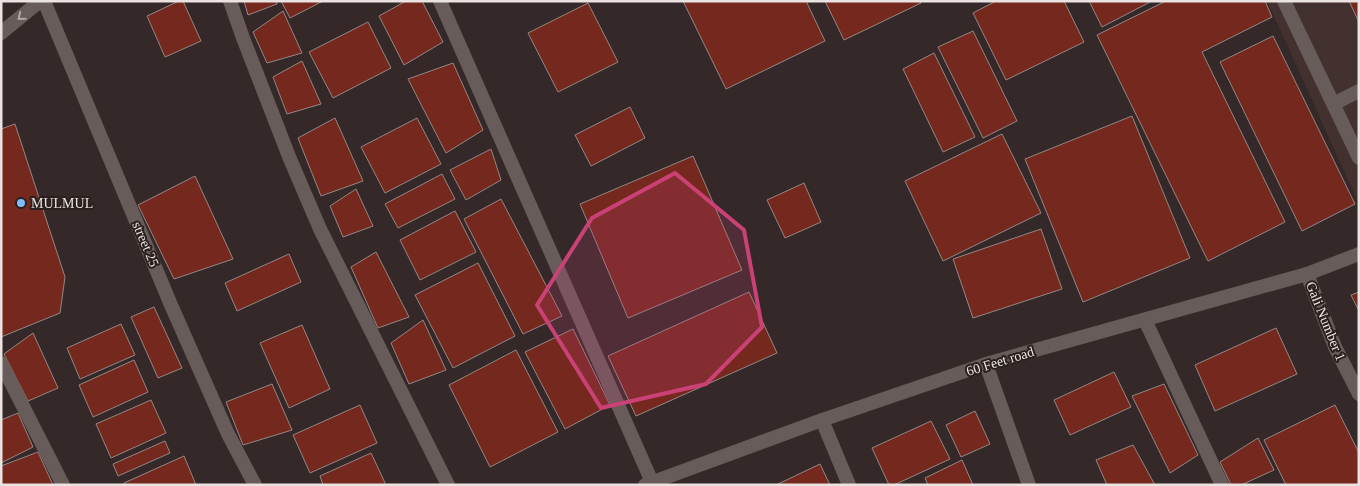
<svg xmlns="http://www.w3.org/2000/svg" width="1360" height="486" font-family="'Times New Roman',serif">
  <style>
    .built { fill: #42312e }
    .building { fill: #74281e; stroke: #948785 }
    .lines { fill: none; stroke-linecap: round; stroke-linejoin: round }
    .service { stroke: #685c5a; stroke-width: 14 }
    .minor { stroke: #685c5a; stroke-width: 14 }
    .tertiary { stroke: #685c5a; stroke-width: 14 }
    .oneway { stroke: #b0a6a5 }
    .marked { fill: #ca4176; fill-opacity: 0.2; stroke: #ca4176; stroke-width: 4; stroke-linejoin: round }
    .poi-dot { fill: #82bcfa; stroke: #2a201e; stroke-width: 2 }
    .labels { text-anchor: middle; stroke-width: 4; stroke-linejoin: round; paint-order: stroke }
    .poi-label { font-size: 14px; fill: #eae3e2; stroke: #2a201e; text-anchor: start }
    .street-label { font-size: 14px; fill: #eae3e2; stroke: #2a201e }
  </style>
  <rect width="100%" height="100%" fill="#342928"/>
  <!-- built -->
  <path class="built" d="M1267,1H1359V204Z"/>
  <!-- building -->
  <path class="building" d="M179,1H183L201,41L165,57L147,16Z
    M244,1H276L277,4L248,15Z
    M281,1H323L290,18Z
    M406,1H422L443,42L404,65L379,16Z
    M683,1H806L825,41L726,89Z
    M825,1H920L921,3L844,40Z
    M996,1H1064L1084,42L1006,80L973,13Z
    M1089,1H1152L1102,27Z
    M1166,1H1265L1272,17L1202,52L1285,222L1208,261L1097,35Z
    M1349,1H1359V22Z
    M588,3L618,62L558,92L528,33Z
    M283,11L302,53L267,63L253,32Z
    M368,22L391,68L333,98L309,52Z
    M973,31L1017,121L983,138L938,47Z
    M1273,36L1355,204L1302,231L1220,62Z
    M934,53L975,137L943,152L903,69Z
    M302,61L321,104L287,114L273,77Z
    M453,63L483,130L446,153L408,79Z
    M630,107L645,138L591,166L575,135Z
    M1132,116L1190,258L1083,302L1025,159Z
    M335,118L363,181L321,196L298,138Z
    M417,118L441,164L385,193L361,147Z
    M15,124L65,277L60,313L1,337V129Z
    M1002,134L1041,213L943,261L905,181Z
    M491,149L501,180L466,200L450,170Z
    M693,156L742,270L628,318L580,204Z
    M442,174L455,199L398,228L385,204Z
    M195,176L233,259L174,279L138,205Z
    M804,183L821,222L785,238L767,200Z
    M356,189L373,226L343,237L330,206Z
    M501,199L562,316L523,334L464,219Z
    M455,211L476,252L420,280L400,240Z
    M1041,229L1062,289L973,318L953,259Z
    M376,252L409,317L378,328L351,267Z
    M289,254L301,282L237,311L225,283Z
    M478,263L515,336L453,368L415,295Z
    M749,292L777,353L636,416L608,356Z
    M1359,292V311L1351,295Z
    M154,307L182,368L158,378L131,317Z
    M423,320L446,370L409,384L391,343Z
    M121,324L135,355L80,379L67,348Z
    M302,325L330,389L289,408L260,343Z
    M1276,328L1297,374L1215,411L1195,365Z
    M573,329L610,405L565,429L525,352Z
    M33,333L58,388L28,401L4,354Z
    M516,350L558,432L490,467L449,385Z
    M134,360L148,392L93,417L79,385Z
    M1114,372L1131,407L1070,435L1054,400Z
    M272,384L292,430L243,445L226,402Z
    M1164,384L1198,455L1170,473L1132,396Z
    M151,400L166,433L111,458L96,424Z
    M360,405L377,443L310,473L293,435Z
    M1335,405L1359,453V485H1286L1264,440Z
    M975,411L990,444L961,457L946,425Z
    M18,413L33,447L1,463V420Z
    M931,421L950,459L894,485H889L872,448Z
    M1258,438L1274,470L1241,485H1231L1220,462Z
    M165,441L170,453L118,476L113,464Z
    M1133,445L1155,485H1107L1096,460Z
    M38,452L53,485H1V466Z
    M371,453L386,485H323L320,476Z
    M184,456L196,485H125L124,483Z
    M962,460L973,485H928L925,478Z
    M820,464L830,485H776Z"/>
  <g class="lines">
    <!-- service -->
    <path class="service" d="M440,1L652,482
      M1284,1L1359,158
      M1333,104L1359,91"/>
    <!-- minor -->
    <path class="minor" d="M44,1L171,305L228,434L255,485
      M230,1L243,38L290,159L320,229L448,485
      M1307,274L1335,347L1359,394
      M1145,320L1222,485
      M1,363L63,485
      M986,364L1029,485
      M822,420L849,485"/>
    <!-- tertiary -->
    <path class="tertiary" d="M1,33L40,1
      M645,485L822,420L986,364L1307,274L1359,254"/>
  </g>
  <!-- one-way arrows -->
  <defs><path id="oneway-chevron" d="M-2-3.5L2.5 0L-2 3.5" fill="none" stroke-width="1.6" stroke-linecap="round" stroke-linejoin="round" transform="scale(1.25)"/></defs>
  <use class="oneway" href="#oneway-chevron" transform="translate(21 17) rotate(141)"/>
  <!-- marked area -->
  <path class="marked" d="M675,173L744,230L762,327L706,384L601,408L537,305L592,218Z"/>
  <!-- markers -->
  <circle class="poi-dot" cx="21" cy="203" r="5"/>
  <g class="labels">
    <!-- poi labels -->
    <g class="poi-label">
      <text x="31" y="208">MULMUL</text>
    </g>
    <!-- street labels -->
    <g class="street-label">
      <text transform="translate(146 244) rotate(67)" y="5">street 25</text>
      <text transform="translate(1326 321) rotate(68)" y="5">Gali Number 1</text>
      <text transform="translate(1000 361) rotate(-17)" y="5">60 Feet road</text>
    </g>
  </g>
  <!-- border -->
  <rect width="1360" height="486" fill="none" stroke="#eae3e2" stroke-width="5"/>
</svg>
